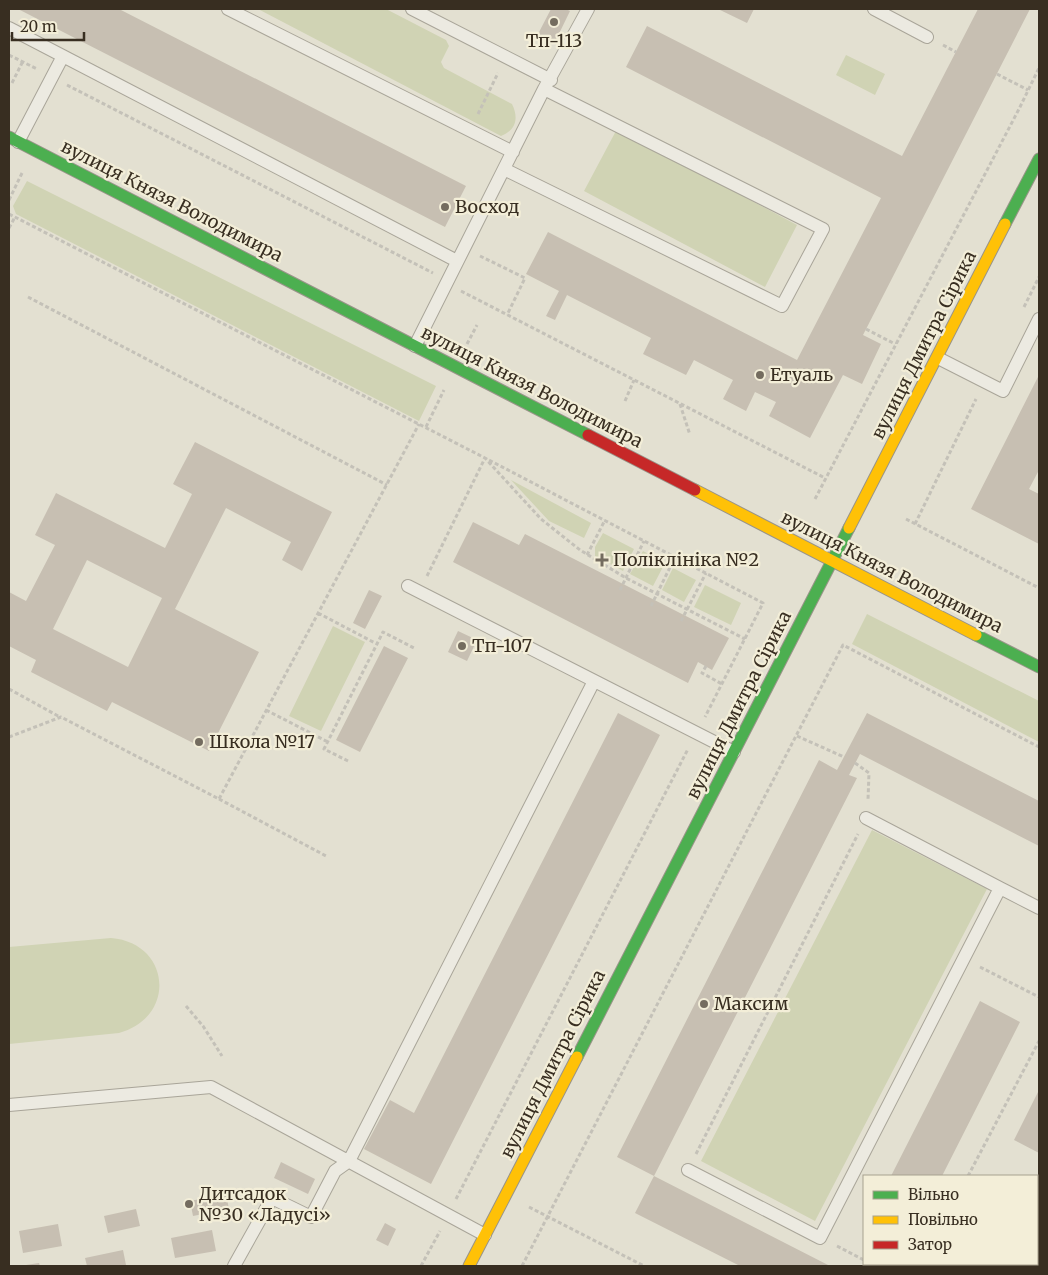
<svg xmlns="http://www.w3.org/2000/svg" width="1048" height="1275" font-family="Merriweather,serif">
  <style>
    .green { fill: #d0d3b4 }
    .building { fill: #c7bfb2; fill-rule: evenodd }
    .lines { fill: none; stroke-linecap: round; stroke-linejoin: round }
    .lane-casing { stroke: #a9a599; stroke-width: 14 }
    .fast-casing { stroke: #999489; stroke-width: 13 }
    .slow-casing { stroke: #999489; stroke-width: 13 }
    .jam-casing { stroke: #999489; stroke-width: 13 }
    .path { stroke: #c4c1b8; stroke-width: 3; stroke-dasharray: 4 2.5; stroke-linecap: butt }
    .lane { stroke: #eceae1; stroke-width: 12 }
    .fast { stroke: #4caf50; stroke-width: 11 }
    .slow { stroke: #ffc107; stroke-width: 11 }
    .jam { stroke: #c62828; stroke-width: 11 }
    .poi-dot { fill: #746c5f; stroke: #f3eed8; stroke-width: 2 }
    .labels { text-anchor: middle; stroke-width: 4.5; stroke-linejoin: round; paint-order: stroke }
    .poi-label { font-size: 18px; fill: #382e21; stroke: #f3eed8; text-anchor: start }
    .street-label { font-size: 18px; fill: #382e21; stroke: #f3eed8 }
  </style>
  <rect width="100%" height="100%" fill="#e3e0d1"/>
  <!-- green -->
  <path class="green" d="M258,9H386L446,40L449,46L441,62L444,68L512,104C519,118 516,130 501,136Z
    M846,55L885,74L875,95L836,75Z
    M617,129L797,225L765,287L584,191Z
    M27,181L436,386L419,421L16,214L13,206Z
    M511,480L591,523L584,538L549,521Z
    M603,533L634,549L623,571L595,556V547Z
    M643,551L665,563L653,586L630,574Z
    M673,568L696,580L684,602L662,590Z
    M705,585L741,603L731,625L694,607Z
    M867,614L1039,701V742L852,644Z
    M333,626L365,642L321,731L289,716Z
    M872,830L987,889L815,1221L701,1161Z
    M111,938C171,943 177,1017 119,1033L9,1044V947Z"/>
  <!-- building -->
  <path class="building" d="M18,9H119L466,186L445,227Z
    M551,9H566L570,11L555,42L538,34Z
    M718,9H754L747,23Z
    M978,9H1030L863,335L881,344L862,384L843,375L810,438L769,416L776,402L755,392L746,411L723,399L733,380L694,360L686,375L643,354L651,338L567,295L555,320L546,316L559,291L526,274L548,232L797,360L881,198L626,67L647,26L902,156Z
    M1039,375V470L1029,489L1039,494V544L971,509Z
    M195,442L332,512L302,571L282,560L291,542L226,508L175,609L259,652L209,751L112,702L107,711L31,672L36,660L9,646V592L26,601L55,545L35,535L56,493L165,548L192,494L173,484ZM87,560L162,598L128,667L53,629Z
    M473,522L519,545L525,534L729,638L712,670L698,662L688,683L453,562Z
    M369,590L382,596L365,629L353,623Z
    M458,631L477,640L467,661L448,652Z
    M384,646L408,658L360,752L336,740Z
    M618,713L660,735L431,1184L364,1149L390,1100L414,1113Z
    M867,713L1039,801V846L860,754L849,775L857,778L654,1176L617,1157L819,760L837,770Z
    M980,1001L1020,1022L942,1176H891Z
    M1039,1090V1153L1014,1140Z
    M281,1162L315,1179L308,1194L274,1178Z
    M654,1176L830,1266H740L635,1213Z
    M226,1194L229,1209L193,1216L190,1201Z
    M136,1209L140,1226L108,1233L104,1216Z
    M385,1223L396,1229L388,1246L376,1240Z
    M58,1224L62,1246L23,1253L19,1231Z
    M212,1230L216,1251L175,1258L171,1238Z
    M123,1250L126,1265L87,1266L85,1258Z
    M39,1263L40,1266H26V1265Z"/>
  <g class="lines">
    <!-- lane casing -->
    <g class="lane-casing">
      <path id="lane" d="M228,9L513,152
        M412,9L551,80
        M874,9L927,37
        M9,28L457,261
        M18,142L63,56
        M504,169L782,306L823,229L544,89
        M415,346L544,89L588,9
        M938,358L1003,391L1039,319
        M408,586L734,752
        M866,818L1000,888
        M9,1105L211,1087L485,1235
        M688,1170L820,1238L1000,888L1039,908
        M234,1266L272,1198L311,1217L335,1171L349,1161L594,681"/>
    </g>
    <!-- fast casing -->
    <g class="fast-casing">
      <path id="fast" d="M9,137L588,435
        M1005,224L1039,159
        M976,635L1039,667
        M577,1057L849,528"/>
    </g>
    <!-- slow casing -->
    <g class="slow-casing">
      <path id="slow" d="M695,490L976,635
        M849,528L1005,224
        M469,1266L577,1057"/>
    </g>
    <!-- jam casing -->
    <g class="jam-casing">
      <path id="jam" d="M588,435L695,490"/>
    </g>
    <!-- path -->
    <path class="path" d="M943,45L956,52
      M9,55L37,69
      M997,74L1028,90
      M12,83L23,61
      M67,85L433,273
      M478,114L498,73
      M9,200L23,171
      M9,214L485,458L763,603L705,717
      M9,228L15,217
      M480,256L525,278L507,315
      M461,291L825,478
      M28,297L387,485
      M1024,307L1039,277
      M866,329L895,344
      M467,344L477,325
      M625,401L634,380
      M680,404L690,435
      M426,427L444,390
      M815,499L1019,109L1039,68
      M906,519L1039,588
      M915,524L976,399
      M587,555L605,520
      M427,576L485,458L541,519L580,550L626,578L745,639
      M620,590L644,541
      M651,606L675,557
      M318,613L377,644
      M681,621L706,573
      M706,666L702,673L722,684
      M9,689L60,717
      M266,710L328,742
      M797,736L844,757
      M9,737L61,717L219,799L419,424
      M348,761L324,749L383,632L414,648
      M855,763L869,773L868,800
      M219,799L328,857
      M980,967L1039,997
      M186,1006L203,1026L222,1056
      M696,1154L858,834
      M968,1176L1039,1041
      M456,1199L688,749
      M529,1207L644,1266
      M837,1246L864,1260
      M872,1264L877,1266
      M980,1264L985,1266
      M421,1266L440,1231
      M522,1266L843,645L1039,747
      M920,1266L922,1264"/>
    <!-- lane -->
    <use href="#lane" class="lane"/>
    <!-- fast -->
    <use href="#fast" class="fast"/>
    <!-- slow -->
    <use href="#slow" class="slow"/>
    <!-- jam -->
    <use href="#jam" class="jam"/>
  </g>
  <!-- markers -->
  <g class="poi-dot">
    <circle cx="554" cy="22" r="5"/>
    <circle cx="445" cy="207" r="5"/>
    <circle cx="760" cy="375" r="5"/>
    <path d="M599.5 552.5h5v5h5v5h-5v5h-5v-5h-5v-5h5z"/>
    <circle cx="462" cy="646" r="5"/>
    <circle cx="199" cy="742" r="5"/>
    <circle cx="704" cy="1004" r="5"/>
    <circle cx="189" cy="1204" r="5"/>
  </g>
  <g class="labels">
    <!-- poi labels -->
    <g class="poi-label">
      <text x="554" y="47" text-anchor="middle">Тп-113</text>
      <text x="455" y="213">Восход</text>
      <text x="770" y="381">Етуаль</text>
      <text x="613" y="566">Поліклініка №2</text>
      <text x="472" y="652">Тп-107</text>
      <text x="209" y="748">Школа №17</text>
      <text x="714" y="1010">Максим</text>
      <text x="199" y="1200">Дитсадок<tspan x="199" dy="21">№30 «Ладусі»</tspan></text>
    </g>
    <!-- street labels -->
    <g class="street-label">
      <text transform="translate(172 201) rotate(27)" y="6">вулиця Князя Володимира</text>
      <text transform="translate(924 345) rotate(-63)" y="6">вулиця Дмитра Сірика</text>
      <text transform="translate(532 387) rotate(27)" y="6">вулиця Князя Володимира</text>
      <text transform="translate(892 572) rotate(27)" y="6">вулиця Князя Володимира</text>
      <text transform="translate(739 705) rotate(-63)" y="6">вулиця Дмитра Сірика</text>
      <text transform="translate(553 1064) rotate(-63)" y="6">вулиця Дмитра Сірика</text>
    </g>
  </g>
  <!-- border -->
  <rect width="1048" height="1275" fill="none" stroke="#382e21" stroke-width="20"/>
  <!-- legend -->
  <rect x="863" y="1175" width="175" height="90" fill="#f3eed8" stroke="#a8a18f"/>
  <rect x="873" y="1191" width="25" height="8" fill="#4caf50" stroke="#a8a18f"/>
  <text x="908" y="1200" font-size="15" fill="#382e21">Вільно</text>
  <rect x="873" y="1216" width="25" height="8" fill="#ffc107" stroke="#a8a18f"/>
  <text x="908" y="1225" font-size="15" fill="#382e21">Повільно</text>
  <rect x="873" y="1241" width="25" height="8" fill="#c62828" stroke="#a8a18f"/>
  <text x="908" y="1250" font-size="15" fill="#382e21">Затор</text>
  <!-- scale -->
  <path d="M12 32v8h72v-8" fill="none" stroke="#382e21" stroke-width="2.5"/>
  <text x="20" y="32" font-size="15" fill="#382e21" stroke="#f3eed8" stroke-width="4" paint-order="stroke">20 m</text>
</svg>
